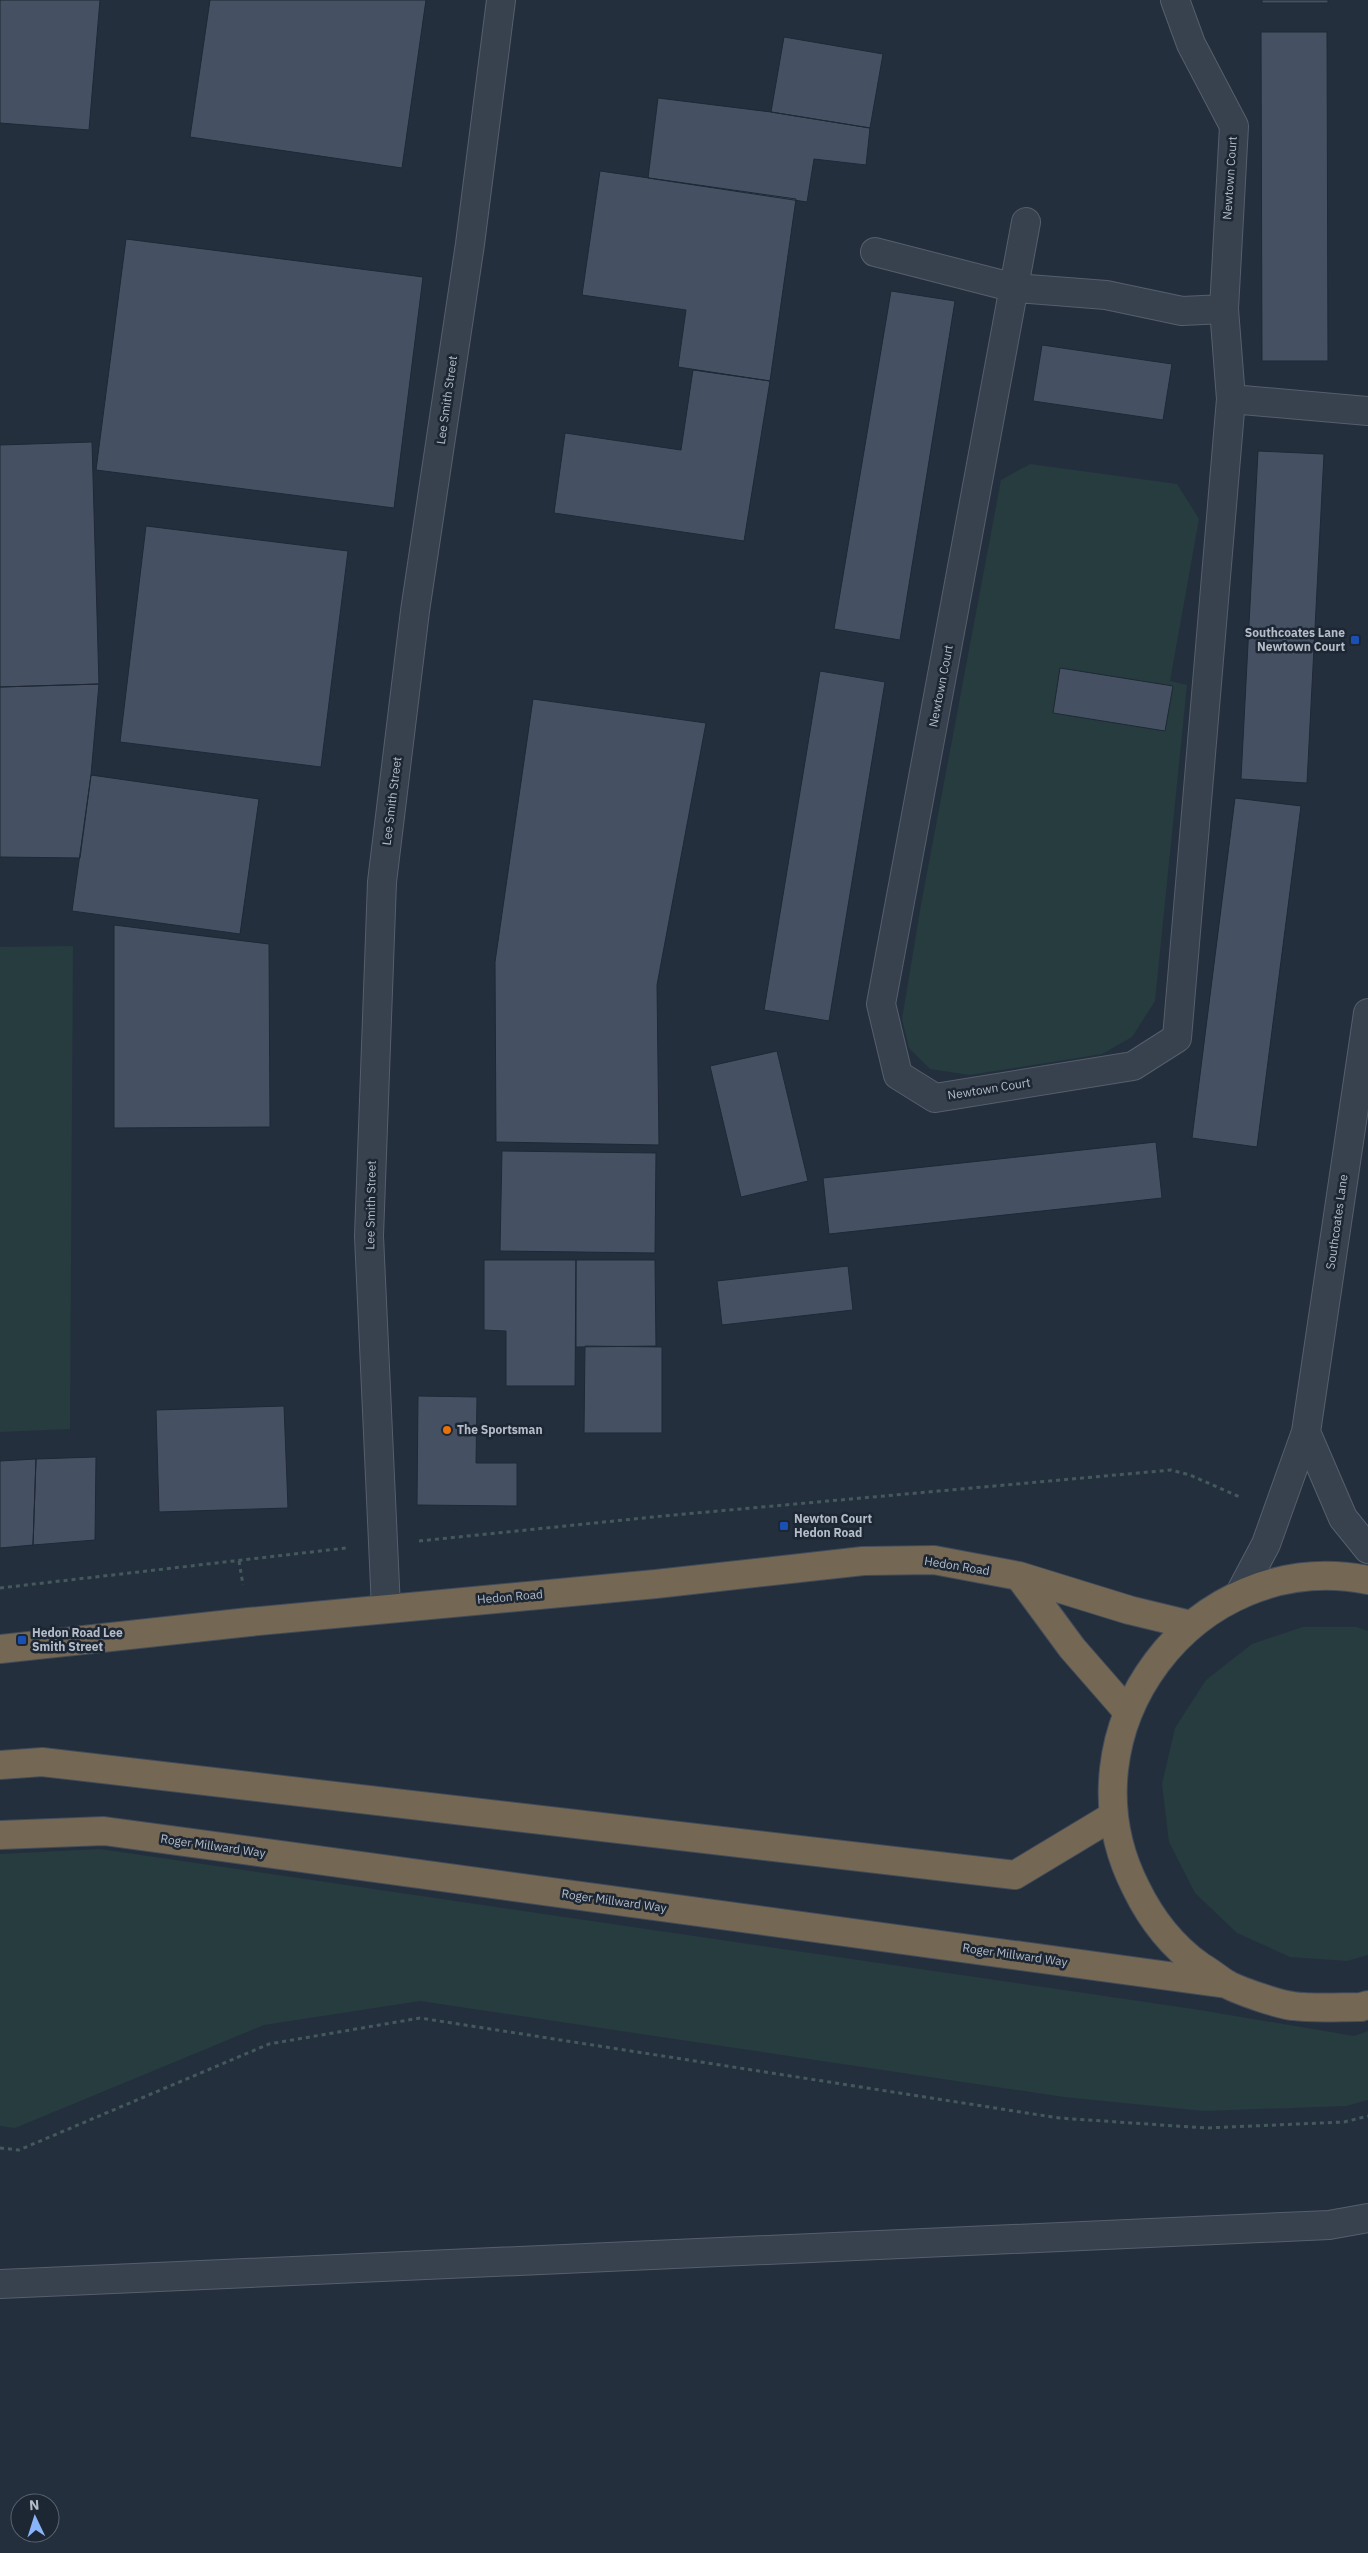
<svg xmlns="http://www.w3.org/2000/svg" width="1368" height="2553" font-family="'IBM Plex Sans',sans-serif">
  <style>
    .green { fill: #263c3f }
    .building { fill: #455162; stroke: #1f2835 }
    .lines { fill: none; stroke-linecap: round; stroke-linejoin: round }
    .minor-casing { stroke: #565f6c; stroke-width: 30 }
    .highway-casing { stroke: #434c59; stroke-width: 30 }
    .path { stroke: #44595c; stroke-width: 3; stroke-dasharray: 4 4; stroke-linecap: butt }
    .minor { stroke: #38414e; stroke-width: 28 }
    .highway { stroke: #746855; stroke-width: 28 }
    .transit-dot { fill: #1a4fb4; stroke: #1d2633; stroke-width: 2 }
    .food-dot { fill: #e8710a; stroke: #1d2633; stroke-width: 2 }
    .labels { text-anchor: middle; stroke-width: 5; stroke-linejoin: round; paint-order: stroke }
    .street-label { font-size: 12px; fill: #b4bcc9; stroke: #1d2633 }
    .poi-label { font-size: 12px; font-weight: bold; fill: #b4bcc9; stroke: #1d2633; text-anchor: start }
  </style>
  <rect width="100%" height="100%" fill="#242f3e"/>
  <!-- green -->
  <path class="green" d="M1030,464L1177,484L1199,519L1170,681L1187,685L1155,1001L1132,1037L1102,1054L970,1075L930,1069L909,1048L902,1019L921,905L1001,480Z
    M73,946L70,1429L0,1432V947Z
    M1303,1627H1356L1368,1631V1955L1347,1961L1290,1957L1237,1933L1195,1893L1169,1842L1162,1784L1175,1728L1206,1680L1252,1644Z
    M100,1849L1200,2010L1354,2036L1368,2031V2100L1346,2106L1204,2111L1064,2097L420,2001L264,2025L15,2128L0,2126V1854Z"/>
  <!-- building -->
  <path class="building" d="M0,0H100L89,130L0,123Z
    M210,0H426L402,168L190,137Z
    M1262,0H1328V3H1262Z
    M1261,32H1327L1328,361H1262Z
    M784,37L883,54L870,128L771,112Z
    M658,98L771,112L870,128L866,165L814,159L807,202L648,178Z
    M600,171L796,199L770,381L678,367L686,310L582,295Z
    M126,239L423,277L394,508L96,470Z
    M891,291L955,301L900,640L834,629Z
    M1042,345L1172,364L1163,420L1033,401Z
    M693,370L770,381L744,541L554,513L565,433L681,450Z
    M92,442L99,684L0,687V445Z
    M1258,451L1324,454L1307,783L1241,779Z
    M146,526L348,551L321,767L120,742Z
    M1060,668L1173,686L1165,731L1053,713Z
    M820,671L885,682L829,1021L764,1010Z
    M99,684L91,775L80,858L0,857V687Z
    M533,699L706,723L657,985L659,1145L496,1142L495,962Z
    M91,775L259,799L240,934L72,911Z
    M1235,798L1301,806L1257,1147L1192,1138Z
    M114,925L269,944L270,1127L114,1128Z
    M777,1051L808,1181L741,1197L710,1066Z
    M1156,1142L1162,1198L829,1234L823,1178Z
    M502,1151L656,1153L655,1253L500,1251Z
    M484,1260H576L575,1386H506V1331L484,1330Z
    M576,1260H655L656,1346L576,1347Z
    M848,1266L853,1310L722,1325L717,1281Z
    M585,1346L662,1347V1433H584Z
    M418,1396L477,1397L476,1463H517V1506L417,1505Z
    M284,1406L288,1508L159,1512L156,1410Z
    M96,1457L95,1540L33,1545L36,1459Z
    M36,1459L33,1545L0,1548V1461Z"/>
  <g class="lines">
    <!-- minor casing -->
    <g class="minor-casing">
      <path id="minor" d="M1026,222L881,1004L898,1075L935,1098L1133,1066L1177,1038L1231,399L1224,309L1234,126L1191,44L1175,0
        M875,252L1015,288L1106,295L1182,311L1224,309
        M1231,399L1368,411
        M1306,1432L1343,1518L1368,1549
        M1239,1595L1266,1544L1306,1432L1368,1013
        M386,1608L369,1236L382,882L415,611L470,244L501,0
        M0,2284L1329,2225L1368,2218"/>
    </g>
    <!-- highway casing -->
    <g class="highway-casing">
      <path id="highway" d="M1019,1576L1072,1648L1127,1711
        M1368,1580C1194,1546 1056,1731 1136,1888C1151,1919 1172,1946 1200,1966C1209,1971 1217,1978 1225,1983C1236,1990 1280,2005 1293,2006C1315,2009 1339,2007 1361,2007L1368,2005
        M0,1649L249,1622L656,1584L863,1561L934,1560L1019,1576L1129,1610L1191,1625
        M0,1765L42,1762L1015,1875L1113,1816
        M0,1835L104,1831L1227,1984"/>
    </g>
    <!-- path -->
    <path class="path" d="M419,1541L663,1516L1171,1470L1190,1475L1242,1498
      M239,1561L243,1585
      M0,1588L346,1548
      M0,2148L19,2150L269,2044L420,2018L1059,2118L1206,2128L1344,2122L1368,2116"/>
    <!-- minor -->
    <use href="#minor" class="minor"/>
    <!-- highway -->
    <use href="#highway" class="highway"/>
  </g>
  <!-- markers -->
  <g class="transit-dot">
    <rect x="1350" y="635" width="10" height="10" rx="2.5"/>
    <rect x="779" y="1521" width="10" height="10" rx="2.5"/>
    <rect x="17" y="1635" width="10" height="10" rx="2.5"/>
  </g>
  <circle class="food-dot" cx="447" cy="1430" r="5"/>
  <g class="labels">
    <!-- street labels -->
    <g class="street-label">
      <text transform="translate(1230 178) rotate(-86)" y="4">Newtown Court</text>
      <text transform="translate(447 400) rotate(-82)" y="4">Lee Smith Street</text>
      <text transform="translate(941 686) rotate(-79)" y="4">Newtown Court</text>
      <text transform="translate(392 801) rotate(-83)" y="4">Lee Smith Street</text>
      <text transform="translate(989 1089) rotate(-9)" y="4">Newtown Court</text>
      <text transform="translate(371 1205) rotate(-89)" y="4">Lee Smith Street</text>
      <text transform="translate(1337 1222) rotate(-82)" y="4">Southcoates Lane</text>
      <text transform="translate(957 1566) rotate(9)" y="4">Hedon Road</text>
      <text transform="translate(510 1597) rotate(-5)" y="4">Hedon Road</text>
      <text transform="translate(213 1846) rotate(8)" y="4">Roger Millward Way</text>
      <text transform="translate(614 1901) rotate(8)" y="4">Roger Millward Way</text>
      <text transform="translate(1015 1955) rotate(8)" y="4">Roger Millward Way</text>
    </g>
    <!-- poi labels -->
    <g class="poi-label">
      <text x="1345" y="637" text-anchor="end">Southcoates Lane<tspan x="1345" dy="14">Newtown Court</tspan></text>
      <text x="457" y="1434">The Sportsman</text>
      <text x="794" y="1523">Newton Court<tspan x="794" dy="14">Hedon Road</tspan></text>
      <text x="32" y="1637">Hedon Road Lee<tspan x="32" dy="14">Smith Street</tspan></text>
    </g>
  </g>
  <!-- north arrow -->
  <g transform="translate(35 2518) rotate(356)"><circle r="24" fill="#1d2633" stroke="#59626f"/>
  <path d="M0-4L9 19L0 12L-9 19Z" fill="#8ab4f8"/>
  <text y="-8" font-size="14" font-weight="bold" text-anchor="middle" fill="#b4bcc9">N</text>
  </g>
</svg>
